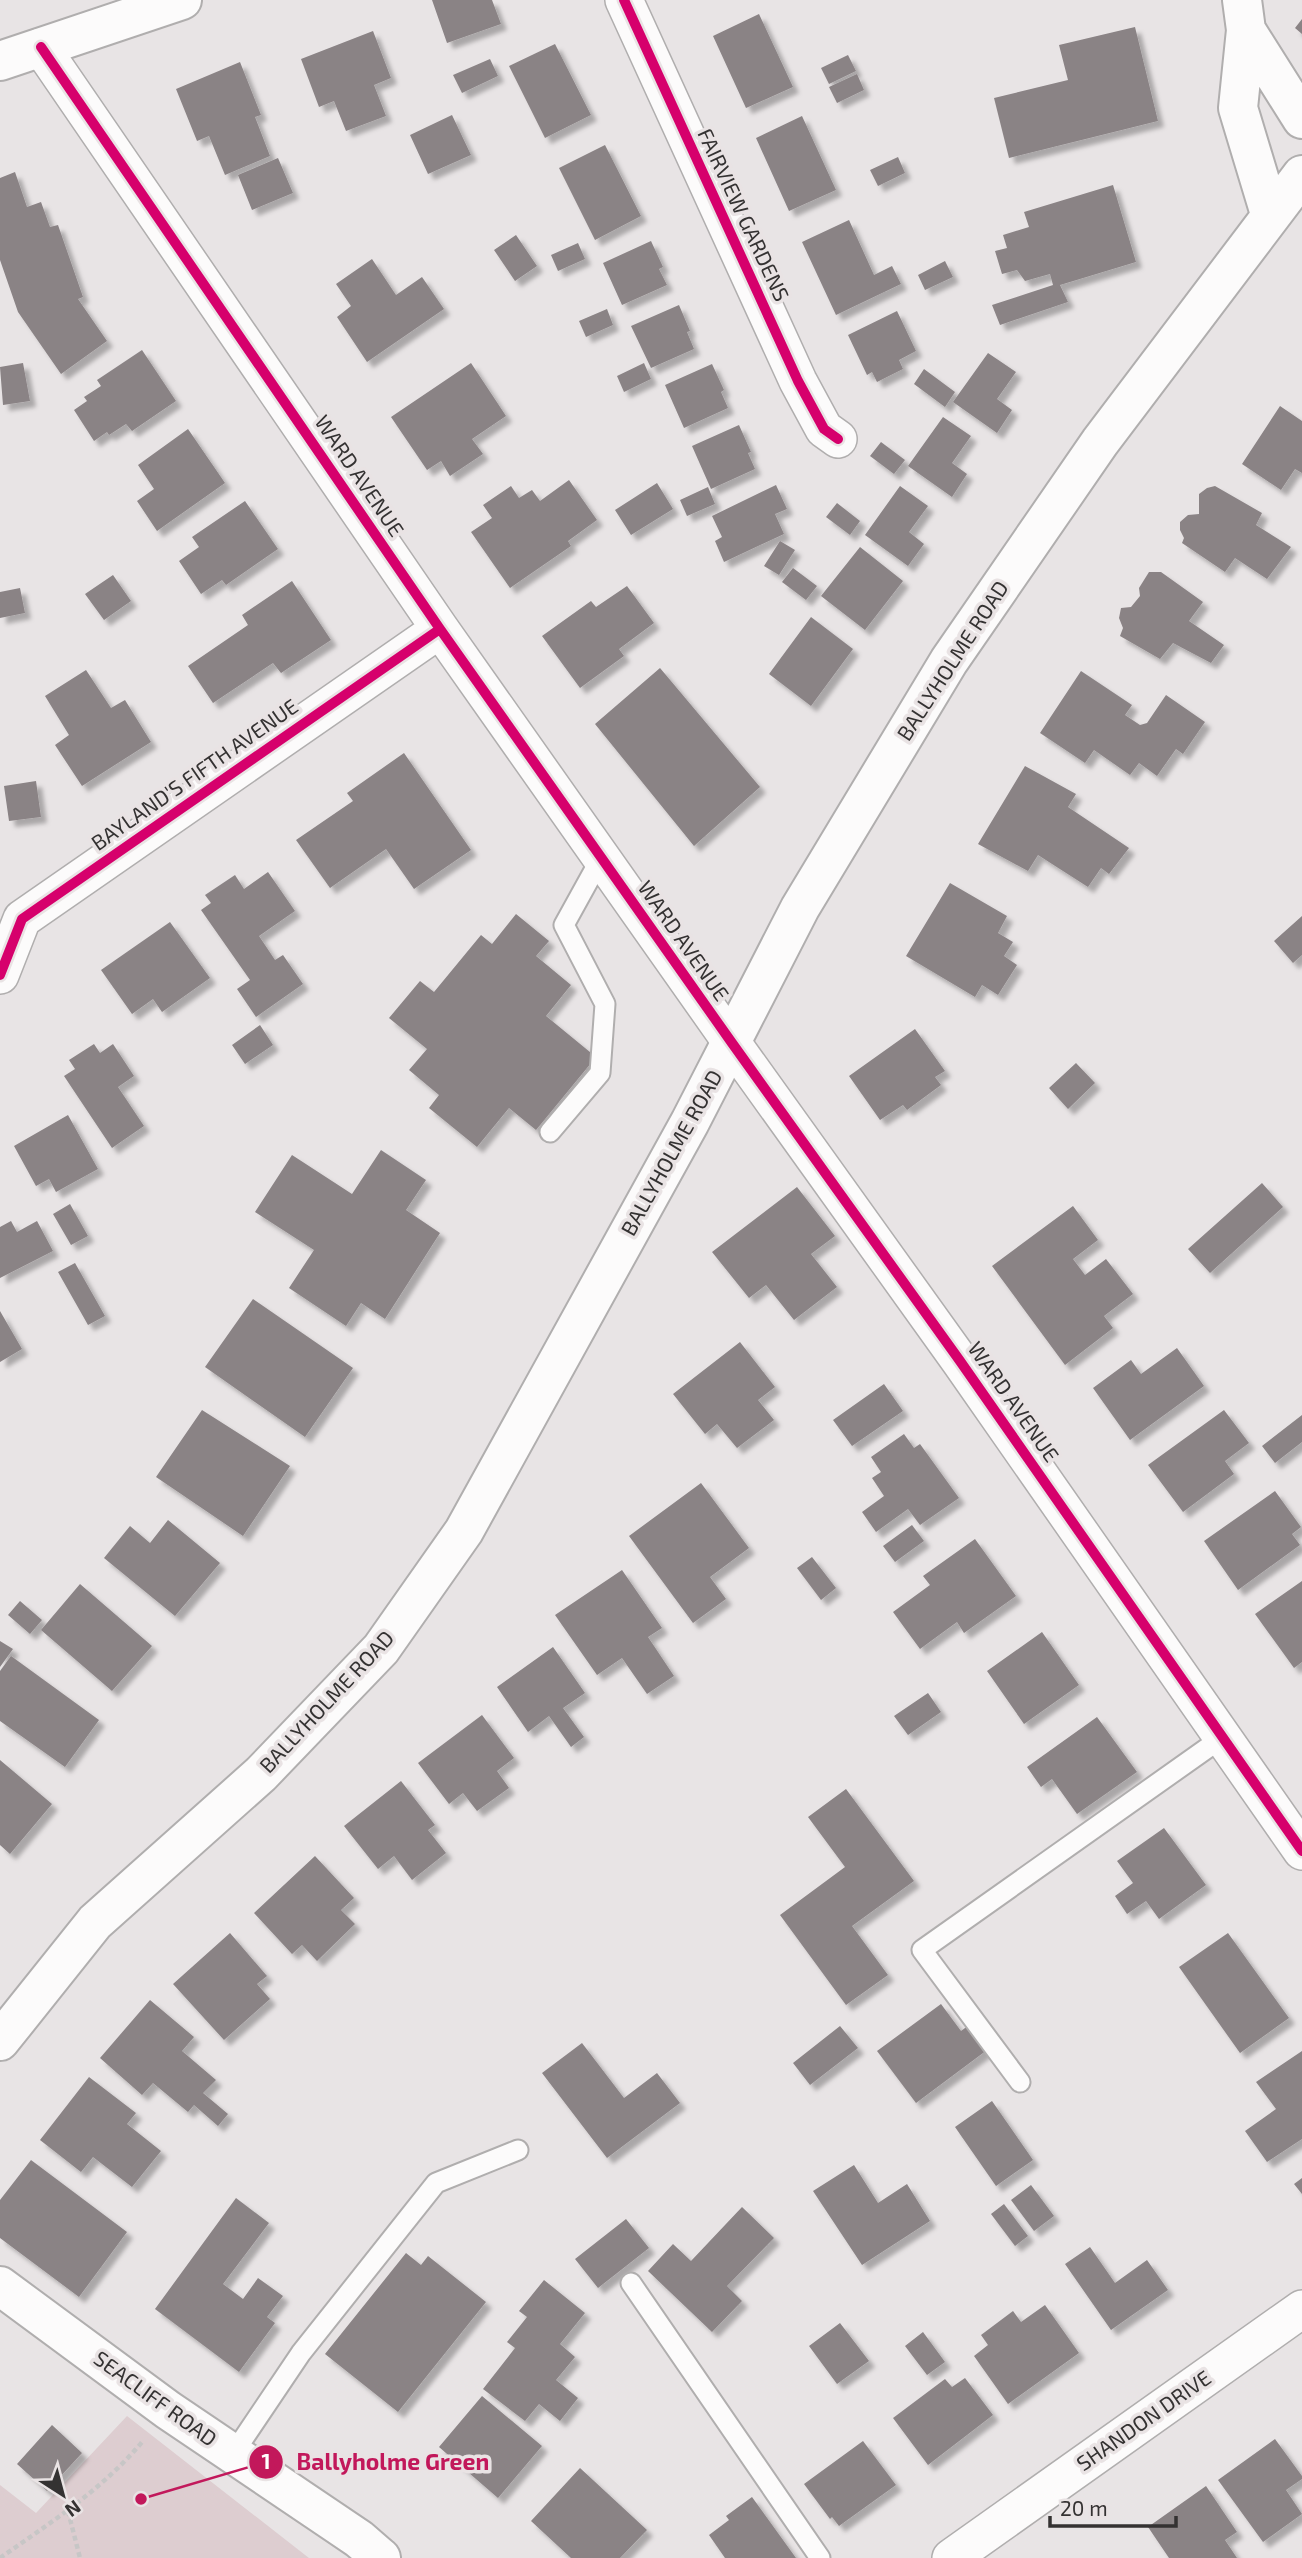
<svg xmlns="http://www.w3.org/2000/svg" width="1302" height="2558" font-family="'Exo 2',sans-serif">
  <style>
    .green { fill: #ddcdd0 }
    .building { fill: #8a8385; filter: url(#shadow) }
    .lines { fill: none; stroke-linecap: round; stroke-linejoin: round }
    .lane-casing { stroke: #b0aeae; stroke-width: 23 }
    .street-casing { stroke: #b0aeae; stroke-width: 40 }
    .secondary-casing { stroke: #b0aeae; stroke-width: 42 }
    .path { stroke: #c7c6c6; stroke-width: 4.5; stroke-dasharray: 5 3.5; stroke-linecap: butt }
    .lane { stroke: #fcfbfb; stroke-width: 19 }
    .street { stroke: #fcfbfb; stroke-width: 37 }
    .secondary { stroke: #fcfbfb; stroke-width: 38 }
    .cycleway-casing { stroke: #e9e3e4; stroke-width: 15 }
    .cycleway { stroke: #d6006c; stroke-width: 10 }
    .labels { text-anchor: middle; stroke-width: 7; stroke-linejoin: round; paint-order: stroke }
    .street-label { font-size: 21px; fill: #343232; stroke: #e9e3e4 }
    .leader { fill: none; stroke: #c2185b; stroke-width: 2.5 }
    .callout-dot { fill: #c2185b; stroke: #e9e3e4; stroke-width: 2.5 }
    .mark-label { font-size: 21px; text-anchor: middle; font-weight: bold; fill: #fff }
    .callout-label { font-size: 23px; text-anchor: middle; font-weight: bold; fill: #c2185b; stroke: #e9e3e4; stroke-width: 7; stroke-linejoin: round; paint-order: stroke }
  </style>
  <defs>
    <filter id="shadow"><feDropShadow dx="6" dy="6" stdDeviation="2" flood-color="#0004"/></filter>
  </defs>
  <rect width="100%" height="100%" fill="#e8e4e5"/>
  <!-- green -->
  <path class="green" d="M127,2416L309,2558H0V2485L36,2513Z"/>
  <!-- building -->
  <path class="building" d="M432,0H492L501,24L447,43Z
    M759,14L793,87L746,108L713,36Z
    M1302,19V34L1295,28Z
    M1135,27L1158,121L1009,158L994,98L1068,80L1059,45Z
    M373,31L391,78L374,85L386,116L346,131L334,101L319,107L301,59Z
    M555,44L591,115L545,138L509,66Z
    M848,55L856,71L829,84L821,68Z
    M490,59L498,76L462,93L453,75Z
    M240,62L261,115L255,117L270,156L225,175L209,136L197,141L176,89Z
    M857,74L864,90L837,103L829,87Z
    M452,115L471,155L428,174L410,135Z
    M802,116L836,190L789,211L756,138Z
    M605,145L641,216L595,240L559,168Z
    M898,157L905,173L878,186L870,170Z
    M278,158L293,193L252,210L238,175Z
    M15,172L27,207L41,202L50,227L58,225L83,297L78,299L107,341L61,374L18,312L0,260V178Z
    M1113,185L1136,262L1060,285L1068,302L1000,325L992,305L1053,285L1050,274L1025,281L1017,270L1002,274L995,251L1007,248L1003,235L1029,227L1024,212Z
    M849,220L874,275L892,266L901,284L836,315L802,242Z
    M516,235L537,266L515,281L494,250Z
    M651,241L663,267L659,269L667,285L622,305L603,263Z
    M578,243L585,259L558,271L551,255Z
    M372,259L396,295L422,277L444,309L367,362L337,317L351,306L336,284Z
    M945,261L953,277L925,290L918,275Z
    M679,305L690,331L687,332L694,349L651,368L631,326Z
    M607,309L613,325L586,337L579,321Z
    M897,311L916,351L899,360L903,369L877,382L872,372L867,375L848,335Z
    M142,350L176,401L132,431L126,424L109,435L107,432L94,441L74,410L87,401L84,397L101,386L97,380Z
    M988,353L1016,372L997,399L1012,410L997,433L953,402Z
    M23,363L30,401L3,405L0,367Z
    M471,363L506,416L472,439L483,454L450,476L441,461L427,470L391,417Z
    M644,363L651,379L624,392L617,376Z
    M712,364L724,390L721,392L728,408L684,428L665,385Z
    M924,369L955,392L945,407L914,384Z
    M1280,406L1302,421V473L1295,469L1281,490L1242,464Z
    M943,417L971,436L952,463L967,474L952,497L908,466Z
    M739,425L751,452L748,453L755,469L711,489L692,446Z
    M188,429L225,483L157,531L137,501L154,489L138,465Z
    M881,442L905,460L894,474L870,456Z
    M569,480L597,520L568,541L571,546L510,588L471,532L492,518L483,505L511,486L519,498L532,490L540,501Z
    M657,483L673,509L631,535L615,510Z
    M776,485L787,509L775,514L784,534L724,562L715,541L722,537L712,516Z
    M900,486L928,506L909,532L924,544L908,566L865,535Z
    M1215,486L1262,513L1256,525L1291,547L1267,579L1235,558L1225,572L1182,543L1184,538L1180,530V522L1188,515L1199,514V494L1207,488Z
    M708,487L715,504L687,516L680,500Z
    M245,501L278,549L226,585L222,580L201,594L179,561L199,547L192,537Z
    M837,503L860,521L850,535L826,517Z
    M780,541L795,550L779,575L764,566Z
    M860,547L903,581L865,630L821,596Z
    M793,568L817,586L806,600L782,582Z
    M1149,572H1161L1203,602L1189,621L1224,645L1211,663L1173,643L1160,659L1120,636L1123,628L1119,618L1121,608L1131,607L1140,596L1139,588Z
    M113,575L131,601L104,620L85,594Z
    M292,581L331,640L281,673L273,663L213,703L188,666L248,625L242,615Z
    M627,586L654,623L619,649L624,656L580,688L542,636L591,601L596,607Z
    M20,588L25,613L0,618V592Z
    M811,617L853,649L811,706L769,674Z
    M660,668L760,787L694,846L595,724Z
    M86,670L111,708L125,700L151,742L82,786L55,745L69,735L45,696Z
    M1081,671L1132,705L1125,715L1140,725L1147,723L1166,695L1205,722L1183,754L1176,749L1157,776L1139,763L1130,775L1094,750L1085,763L1040,733Z
    M404,753L471,850L414,889L386,849L330,888L296,840L353,801L347,793Z
    M1025,766L1076,794L1068,807L1129,848L1109,874L1101,868L1088,887L1038,855L1028,871L978,844Z
    M36,781L41,817L9,821L4,786Z
    M268,872L295,911L259,936L275,960L283,955L303,984L256,1017L237,989L250,980L201,910L211,903L205,895L235,875L244,889Z
    M950,883L1007,916L998,933L1013,942L1004,956L1017,965L998,995L982,985L975,997L906,956Z
    M516,914L549,941L536,956L571,985L546,1016L596,1057L536,1130L509,1108L477,1147L429,1108L439,1095L409,1070L427,1049L389,1018L420,981L434,992L481,935L492,944Z
    M1302,916V955L1293,963L1274,941Z
    M170,922L210,978L162,1012L153,999L132,1014L101,970Z
    M260,1025L273,1045L245,1064L232,1045Z
    M915,1029L945,1071L935,1077L941,1085L907,1110L903,1105L880,1120L849,1076Z
    M94,1044L100,1053L113,1044L134,1076L118,1087L144,1126L112,1148L64,1076L75,1069L69,1060Z
    M1076,1063L1095,1083L1068,1109L1049,1088Z
    M68,1115L98,1169L56,1192L49,1179L36,1186L14,1146Z
    M381,1150L426,1180L406,1210L440,1233L385,1319L361,1303L346,1326L289,1288L314,1250L255,1212L292,1155L352,1194Z
    M1262,1183L1283,1207L1210,1273L1188,1249Z
    M797,1187L835,1236L811,1254L837,1287L794,1320L766,1285L749,1298L712,1252Z
    M70,1204L88,1236L71,1245L53,1214Z
    M1073,1206L1098,1240L1073,1259L1085,1275L1106,1259L1133,1294L1104,1316L1113,1328L1065,1365L992,1266Z
    M11,1221L17,1232L37,1221L53,1251L0,1278V1227Z
    M75,1263L105,1316L88,1325L58,1272Z
    M253,1299L353,1368L305,1437L205,1367Z
    M0,1311L22,1349L0,1362Z
    M740,1342L775,1387L758,1400L774,1420L737,1448L717,1424L705,1434L673,1394Z
    M1177,1348L1204,1386L1130,1440L1093,1388L1131,1360L1141,1374Z
    M884,1384L903,1411L852,1446L833,1420Z
    M202,1410L290,1466L243,1536L156,1477Z
    M1224,1410L1249,1443L1225,1461L1234,1474L1183,1512L1148,1465Z
    M1302,1415V1442L1275,1463L1262,1446Z
    M904,1434L914,1448L920,1444L959,1498L920,1525L908,1509L876,1532L862,1512L884,1496L872,1478L881,1472L871,1457Z
    M701,1483L749,1548L710,1577L726,1599L693,1623L629,1536Z
    M1275,1491L1301,1527L1292,1534L1300,1545L1238,1590L1204,1541Z
    M168,1520L220,1563L175,1616L104,1558L130,1526L150,1543Z
    M912,1525L924,1541L895,1562L883,1546Z
    M975,1539L1016,1596L964,1633L957,1622L920,1649L893,1612L930,1585L923,1576Z
    M812,1557L836,1588L821,1600L797,1568Z
    M622,1570L662,1628L648,1637L674,1676L647,1694L622,1658L597,1675L555,1615Z
    M1302,1581V1662L1294,1668L1255,1614Z
    M80,1584L152,1646L112,1691L41,1630Z
    M20,1601L42,1620L30,1634L8,1615Z
    M1042,1632L1079,1685L1024,1724L987,1671Z
    M0,1641L13,1649L0,1667Z
    M553,1647L585,1693L563,1708L584,1737L571,1747L549,1716L528,1732L497,1687Z
    M11,1656L99,1720L65,1767L0,1721V1671Z
    M928,1693L941,1712L908,1735L894,1716Z
    M482,1715L514,1758L497,1771L509,1788L477,1811L463,1793L449,1804L418,1763Z
    M1097,1717L1137,1772L1077,1814L1052,1779L1041,1787L1027,1767Z
    M0,1760L52,1804L10,1854L0,1845Z
    M401,1781L435,1825L428,1830L446,1853L412,1880L394,1856L378,1869L344,1826Z
    M846,1789L914,1881L852,1926L888,1975L846,2005L780,1915L845,1867L808,1817Z
    M1164,1828L1206,1885L1159,1919L1146,1901L1127,1914L1115,1896L1133,1883L1117,1861Z
    M315,1856L354,1898L341,1910L355,1924L317,1961L302,1945L292,1954L254,1913Z
    M230,1933L267,1976L257,1984L270,1999L224,2040L173,1984Z
    M1228,1933L1289,2018L1240,2053L1179,1967Z
    M150,2000L194,2037L182,2051L216,2080L203,2093L228,2114L218,2126L194,2105L188,2112L153,2083L142,2095L100,2058Z
    M941,2004L961,2031L969,2025L987,2050L916,2103L877,2051Z
    M840,2026L858,2048L810,2085L793,2063Z
    M582,2043L624,2098L657,2073L680,2103L607,2158L542,2073Z
    M1302,2051V2139L1267,2162L1245,2131L1276,2109L1256,2082Z
    M89,2077L136,2113L127,2124L161,2151L132,2187L93,2157L81,2172L40,2140Z
    M992,2101L1033,2160L996,2186L955,2127Z
    M31,2160L127,2232L79,2297L0,2238V2200Z
    M854,2165L878,2203L907,2184L930,2221L862,2265L813,2191Z
    M1302,2178V2194L1294,2184Z
    M1031,2185L1054,2216L1034,2231L1011,2200Z
    M236,2198L269,2223L223,2284L243,2299L258,2278L283,2296L267,2317L275,2323L239,2372L155,2309Z
    M1004,2204L1028,2236L1015,2246L991,2214Z
    M742,2207L774,2238L727,2286L742,2301L712,2332L648,2271L673,2244L691,2261Z
    M626,2219L649,2248L598,2288L575,2259Z
    M1090,2247L1115,2283L1147,2260L1168,2290L1111,2330L1065,2264Z
    M406,2253L421,2265L428,2256L486,2302L398,2412L325,2354Z
    M544,2280L585,2313L560,2344L575,2357L556,2380L578,2398L560,2421L539,2404L525,2421L483,2389L515,2348L507,2342L527,2317L519,2311Z
    M1045,2305L1079,2353L1008,2404L974,2356L988,2345L981,2335L1013,2311L1021,2322Z
    M840,2323L869,2361L837,2384L809,2346Z
    M923,2332L945,2362L927,2375L905,2346Z
    M965,2378L993,2415L928,2465L893,2418L945,2379L952,2387Z
    M482,2396L542,2446L498,2498L439,2447Z
    M52,2425L82,2453L47,2491L17,2464Z
    M1275,2439L1302,2476V2479L1286,2490L1302,2514L1263,2542L1218,2480Z
    M863,2441L896,2485L839,2526L832,2517L830,2519L804,2484Z
    M580,2468L647,2530L620,2558H571L531,2521Z
    M1206,2486L1237,2532L1225,2540L1237,2558H1169L1148,2527Z
    M752,2497L796,2558H725L709,2535L729,2520L726,2516Z"/>
  <g class="lines">
    <!-- lane casing -->
    <g class="lane-casing">
      <path id="lane" d="M550,1132L600,1073L605,1004L564,925L601,858
        M1020,2082L922,1950L1223,1737
        M631,2283L820,2558
        M233,2454L301,2353L436,2183L518,2150"/>
    </g>
    <!-- street casing -->
    <g class="street-casing">
      <path id="street" d="M624,0L798,381L824,429L838,439
        M41,47L440,629L732,1043L960,1361L1302,1851
        M0,975L22,919L440,629
        M951,2558L1302,2309"/>
    </g>
    <!-- secondary casing -->
    <g class="secondary-casing">
      <path id="secondary" d="M1242,0L1246,30L1238,108L1270,214
        M1246,30L1302,119
        M0,61L182,0
        M0,2041L95,1922L261,1774L381,1649L464,1531L690,1122L800,908L949,661L1100,442L1302,175
        M0,2286L168,2410L359,2539L381,2558"/>
    </g>
    <!-- path -->
    <path class="path" d="M68,2511L80,2558
      M0,2558C50,2523 103,2489 142,2442"/>
    <!-- lane -->
    <use href="#lane" class="lane"/>
    <!-- street -->
    <use href="#street" class="street"/>
    <!-- secondary -->
    <use href="#secondary" class="secondary"/>
    <!-- cycleway casing -->
    <g class="cycleway-casing">
      <path id="cycleway" d="M624,0L798,381L824,429L838,439
        M41,47L440,629L732,1043L960,1361L1302,1851
        M0,975L22,919L440,629"/>
    </g>
    <!-- cycleway -->
    <use href="#cycleway" class="cycleway"/>
  </g>
  <g class="labels">
    <!-- street labels -->
    <g class="street-label">
      <text transform="translate(743 215) rotate(65)" y="7">FAIRVIEW GARDENS</text>
      <text transform="translate(359 476) rotate(56)" y="7">WARD AVENUE</text>
      <text transform="translate(953 661) rotate(-57)" y="7">BALLYHOLME ROAD</text>
      <text transform="translate(195 775) rotate(-35)" y="7">BAYLAND'S FIFTH AVENUE</text>
      <text transform="translate(683 941) rotate(55)" y="7">WARD AVENUE</text>
      <text transform="translate(672 1153) rotate(-61)" y="7">BALLYHOLME ROAD</text>
      <text transform="translate(1013 1402) rotate(55)" y="7">WARD AVENUE</text>
      <text transform="translate(327 1702) rotate(-47)" y="7">BALLYHOLME ROAD</text>
      <text transform="translate(155 2399) rotate(36)" y="7">SEACLIFF ROAD</text>
      <text transform="translate(1144 2421) rotate(-35)" y="7">SHANDON DRIVE</text>
    </g>
  </g>
  <!-- callouts -->
  <path class="leader" d="M141 2499L266 2462"/>
  <g class="callout-dot">
    <circle cx="141" cy="2499" r="7"/>
    <circle cx="266" cy="2462" r="18"/>
  </g>
  <g class="mark-label">
    <text x="266" y="2469">1</text>
  </g>
  <g class="callout-label">
    <text x="393" y="2470">Ballyholme Green</text>
  </g>
  <!-- north arrow -->
  <g transform="translate(63 2495) rotate(144)" stroke="#e9e3e4" stroke-width="5" paint-order="stroke">
  <path d="M0-5L12 26L0 18L-12 26Z" fill="#343232"/>
  <text y="-10" font-size="19" font-weight="bold" text-anchor="middle" fill="#343232">N</text>
  </g>
  <!-- scale -->
  <path d="M1050 2516v10h126v-10" fill="none" stroke="#343232" stroke-width="3.5"/>
  <text x="1060" y="2516" font-size="21" fill="#343232" stroke="#e9e3e4" stroke-width="5" paint-order="stroke">20 m</text>
</svg>
